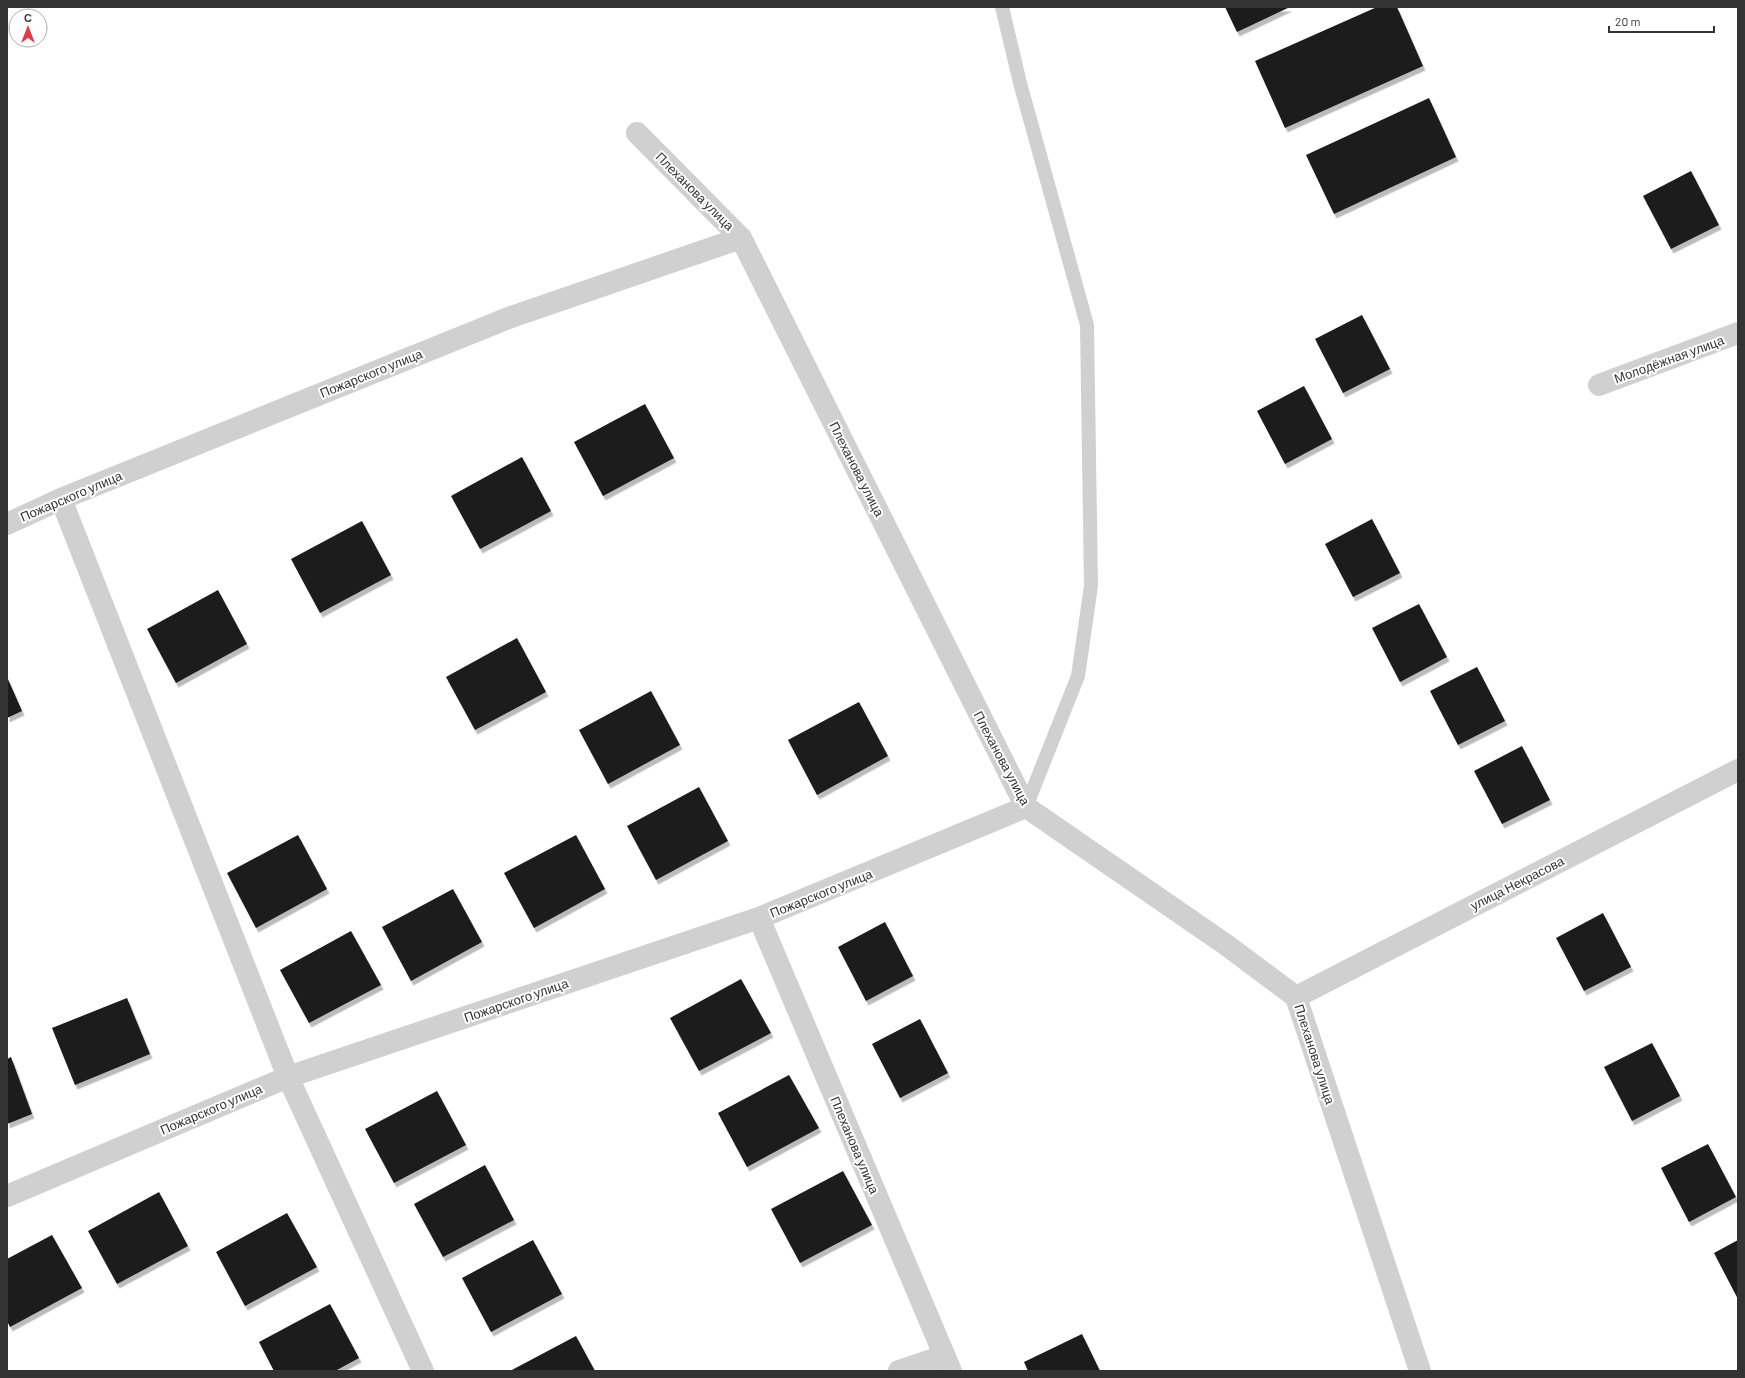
<svg xmlns="http://www.w3.org/2000/svg" width="1745" height="1378" font-family="Barlow,sans-serif">
  <style>
    .building { fill: #1a1a1a; filter: url(#shadow) }
    .lines { fill: none; stroke-linecap: round; stroke-linejoin: round }
    .service { stroke: #d0d0d0; stroke-width: 14 }
    .minor { stroke: #d0d0d0; stroke-width: 22 }
    .labels { text-anchor: middle; stroke-width: 4; stroke-linejoin: round; paint-order: stroke }
    .street-label { font-size: 13px; fill: #333; stroke: #fff }
  </style>
  <defs>
    <filter id="shadow"><feDropShadow dx="2.5" dy="4.5" stdDeviation="0" flood-color="#0004"/></filter>
  </defs>
  <rect width="100%" height="100%" fill="#fff"/>
  <!-- building -->
  <path class="building" d="M1225,7H1290L1237,32Z
    M1377,7H1397L1423,66L1285,128L1255,61Z
    M1429,98L1456,157L1334,214L1306,155Z
    M1691,171L1719,225L1671,249L1643,196Z
    M1362,315L1390,369L1343,393L1315,339Z
    M1304,386L1332,439L1285,464L1257,411Z
    M645,404L674,458L603,496L574,442Z
    M522,457L551,511L480,549L451,496Z
    M1372,519L1400,573L1353,597L1325,544Z
    M362,521L391,575L320,613L291,559Z
    M218,590L247,644L176,683L147,629Z
    M1419,604L1447,657L1400,682L1372,628Z
    M517,638L546,692L475,730L446,677Z
    M1477,667L1505,721L1458,745L1430,691Z
    M7,677L22,711L7,718Z
    M651,691L680,745L608,784L579,730Z
    M859,702L888,756L817,795L788,740Z
    M1522,746L1550,800L1502,824L1474,771Z
    M699,787L728,841L656,880L627,826Z
    M298,835L327,889L256,928L227,873Z
    M576,835L605,889L534,928L504,873Z
    M453,889L482,942L411,981L382,927Z
    M1603,913L1631,967L1584,991L1556,938Z
    M885,922L913,976L866,1001L838,947Z
    M351,931L381,985L309,1023L280,970Z
    M741,979L771,1033L699,1071L670,1018Z
    M127,998L150,1054L75,1085L52,1028Z
    M920,1019L948,1073L900,1098L872,1044Z
    M1652,1043L1680,1096L1632,1121L1604,1067Z
    M11,1057L32,1114L7,1124V1059Z
    M789,1075L819,1128L747,1167L718,1113Z
    M437,1091L466,1145L394,1183L365,1129Z
    M1708,1144L1736,1197L1689,1222L1661,1168Z
    M485,1165L514,1220L443,1257L414,1204Z
    M843,1171L872,1225L800,1263L771,1209Z
    M159,1192L188,1246L117,1284L88,1231Z
    M287,1213L317,1267L245,1306L216,1252Z
    M52,1235L82,1288L10,1327L7,1321V1259Z
    M533,1240L562,1294L491,1332L462,1278Z
    M1738,1240V1299L1714,1253Z
    M330,1304L359,1358L335,1371H274L259,1342Z
    M1082,1334L1100,1371H1028L1024,1362Z
    M576,1336L595,1371H510Z"/>
  <g class="lines">
    <!-- service -->
    <path class="service" d="M1002,7L1020,83L1087,325L1091,586L1078,676L1026,807"/>
    <!-- minor -->
    <path class="minor" d="M637,133L741,238L1026,807L1225,944L1296,997L1420,1371
      M1599,385L1738,333
      M61,499L288,1077L423,1371
      M7,524L61,499L511,317L741,238
      M759,918L951,1371
      M1296,997L1738,770
      M7,1196L288,1077L759,918L1026,807
      M899,1371L944,1356"/>
  </g>
  <g class="labels">
    <!-- street labels -->
    <g class="street-label">
      <text transform="translate(695 191) rotate(45)" y="5">Плеханова улица</text>
      <text transform="translate(1669 359) rotate(-20)" y="5">Молодёжная улица</text>
      <text transform="translate(371 373) rotate(-22)" y="5">Пожарского улица</text>
      <text transform="translate(857 469) rotate(63)" y="5">Плеханова улица</text>
      <text transform="translate(71 496) rotate(-23)" y="5">Пожарского улица</text>
      <text transform="translate(1002 758) rotate(62)" y="5">Плеханова улица</text>
      <text transform="translate(1517 883) rotate(-27)" y="5">улица Некрасова</text>
      <text transform="translate(821 893) rotate(-22)" y="5">Пожарского улица</text>
      <text transform="translate(516 1000) rotate(-19)" y="5">Пожарского улица</text>
      <text transform="translate(1315 1054) rotate(72)" y="5">Плеханова улица</text>
      <text transform="translate(211 1109) rotate(-23)" y="5">Пожарского улица</text>
      <text transform="translate(855 1145) rotate(67)" y="5">Плеханова улица</text>
    </g>
  </g>
  <!-- border -->
  <rect width="1745" height="1378" fill="none" stroke="#333333" stroke-width="16"/>
  <!-- north arrow -->
  <g transform="translate(28 28)"><circle r="19" fill="#ffffff" stroke="#adadad"/>
  <path d="M0-3L7 15L0 10L-7 15Z" fill="#e63946"/>
  <text y="-6" font-size="11" font-weight="bold" text-anchor="middle" fill="#333333">С</text>
  </g>
  <!-- scale -->
  <path d="M1609 26v6h105v-6" fill="none" stroke="#333333" stroke-width="2"/>
  <text x="1615" y="26" font-size="12" fill="#333333" stroke="#ffffff" stroke-width="3" paint-order="stroke">20 m</text>
</svg>
